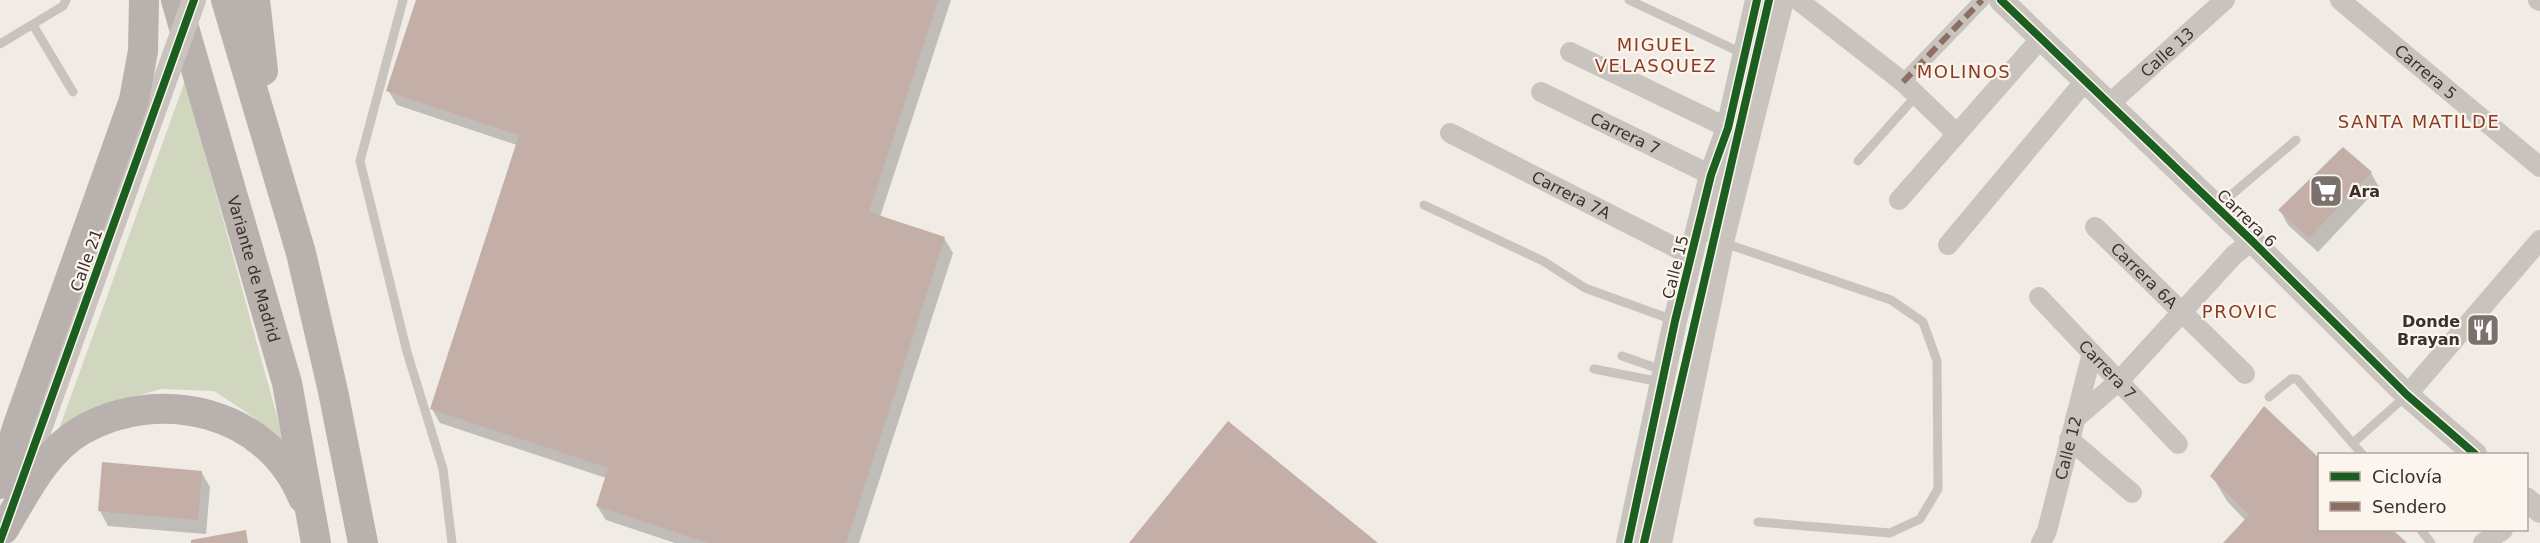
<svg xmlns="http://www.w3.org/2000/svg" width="2540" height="543" font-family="'DejaVu Sans',sans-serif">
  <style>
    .green { fill: #d1d6bf }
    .shadow { fill: #0003 }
    .building { fill: #c3afa7 }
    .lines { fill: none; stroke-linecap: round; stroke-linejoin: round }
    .service { stroke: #c9c3be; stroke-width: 9 }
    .pedestrian { stroke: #c9c3be; stroke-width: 15 }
    .minor { stroke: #c9c3be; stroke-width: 20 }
    .tertiary { stroke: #c9c3be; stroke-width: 24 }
    .primary { stroke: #b8b1ad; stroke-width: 30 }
    .tertiary-bridge { stroke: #c9c3be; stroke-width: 24 }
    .quiet { stroke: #8d6e63; stroke-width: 6; stroke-dasharray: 12 6; stroke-linecap: butt }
    .cycleway-casing { stroke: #fbf5ee; stroke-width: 11 }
    .cycleway { stroke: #1b5e20; stroke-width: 8 }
    .labels { text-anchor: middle; stroke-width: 4.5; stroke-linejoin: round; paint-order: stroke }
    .street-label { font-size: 16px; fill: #3b302b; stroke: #fbf5ee }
    .poi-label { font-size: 16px; font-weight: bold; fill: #3b302b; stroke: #fbf5ee; text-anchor: start }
    .neighbourhood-label { font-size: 18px; letter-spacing: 1.5px; fill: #8c3b22; stroke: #fbf5ee }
  </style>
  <rect width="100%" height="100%" fill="#f0ebe5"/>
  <!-- green -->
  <path class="green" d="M185,81L286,449L252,416L214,391L161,389L115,402L58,432Z"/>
  <!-- shadow -->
  <path class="shadow" d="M417,0H951L880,217L944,238L953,253L859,543H675L606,520L597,506L606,478L440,423L432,409L517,145L397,105L388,90Z
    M2371,173L2379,187L2318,252L2288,225L2280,210Z
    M202,473L210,487L206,534L108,526L100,511Z
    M2212,476L2320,530H2391L2405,543H2225L2246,521L2227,501Z"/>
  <!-- building -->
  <path class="building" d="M416,0H938L869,212L945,237L846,543H708L596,506L608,468L430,409L519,135L386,91Z
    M2343,147L2372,172L2309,238L2278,210Z
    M2264,406L2320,459V530H2393L2407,543H2223L2249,515L2210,476Z
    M1228,421L1378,543H1129Z
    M102,462L202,471L198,520L98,511Z
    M246,530L248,543H191V540Z"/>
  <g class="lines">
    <!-- service -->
    <path class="service" d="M403,0L360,161L407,352L443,469L452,543
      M1629,0L1744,54
      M33,25L73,92
      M0,44L63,6L66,0
      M1858,161L1916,96
      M1424,205L1543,261L1585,288L1673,320
      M2217,207L2296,140
      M1698,234L1891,300L1923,322L1937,361L1938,489L1920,519L1890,533L1758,522
      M1622,356L1662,370
      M1594,369L1661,382
      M2269,397L2291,379H2297L2362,454
      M2353,443L2407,395
      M2421,530L2431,543"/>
    <!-- pedestrian -->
    <path class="pedestrian" d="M1903,82L1982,0"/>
    <!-- minor -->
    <g class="minor">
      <path d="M1798,0L1903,82L1957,134"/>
      <path id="s1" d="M2340,0L2540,167"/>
      <path d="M2538,0L2540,1"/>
      <path d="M1570,52L1728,128"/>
      <path id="s2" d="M1541,92L1711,175"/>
      <path id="s3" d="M2109,104L2225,0"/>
      <path id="s4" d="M1450,133L1692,256"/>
      <path d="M1899,200L2041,38"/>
      <path id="s5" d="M2095,227L2245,374"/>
      <path d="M1948,245L2085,81"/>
      <path id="s6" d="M2039,297L2178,444"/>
      <path d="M2407,395L2540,240"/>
      <path d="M2075,419L2119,381L2234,255L2252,241"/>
      <path d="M2069,439L2132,493"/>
      <path id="s7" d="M2041,543L2047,531L2092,353"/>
      <path d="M2483,543L2503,530"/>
    </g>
    <!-- tertiary -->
    <path class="tertiary" d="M2001,0L2252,241L2407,395L2475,454
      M18,490L168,72
      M2526,499L2540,511
      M1628,543L1675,321L1711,175L1728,128L1757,0
      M1660,543L1722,242L1782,0"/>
    <!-- primary -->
    <g class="primary">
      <path id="s8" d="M176,0L287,383L316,543"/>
      <path d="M226,0L301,253L333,391L363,543"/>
      <path d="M255,0L263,71"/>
      <path d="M0,484L18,425L134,100L143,51L144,0"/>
      <path d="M4,529C25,494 45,451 82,430C160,386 268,411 303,498"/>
    </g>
    <!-- tertiary-bridge -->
    <path class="tertiary-bridge" d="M168,72L194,0"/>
    <!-- quiet -->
    <path class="quiet" d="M1903,82L1982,0"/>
    <!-- cycleway casing -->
    <g class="cycleway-casing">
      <path id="cycleway" d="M2001,0L2252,241L2407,395L2475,454
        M0,541L194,0
        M1628,543L1675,321L1711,175L1728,128L1757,0
        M1644,543L1769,0"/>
    </g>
    <!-- cycleway -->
    <use href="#cycleway" class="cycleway"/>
  </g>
  <!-- icons -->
  <defs>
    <g id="supermarket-square" transform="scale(1.725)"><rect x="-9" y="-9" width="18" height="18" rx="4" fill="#7a716c" stroke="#fbf5ee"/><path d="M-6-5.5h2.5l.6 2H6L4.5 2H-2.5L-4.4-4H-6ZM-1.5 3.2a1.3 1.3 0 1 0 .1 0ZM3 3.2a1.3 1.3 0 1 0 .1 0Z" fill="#fff"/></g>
    <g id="restaurant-square" transform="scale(1.725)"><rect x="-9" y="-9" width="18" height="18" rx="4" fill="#7a716c" stroke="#fbf5ee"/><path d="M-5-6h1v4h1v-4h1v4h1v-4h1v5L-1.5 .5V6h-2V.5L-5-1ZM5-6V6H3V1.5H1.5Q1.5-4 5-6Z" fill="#fff"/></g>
  </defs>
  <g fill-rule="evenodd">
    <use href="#supermarket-square" x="2326" y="191"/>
    <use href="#restaurant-square" x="2483" y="330"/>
  </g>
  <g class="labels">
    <!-- street labels -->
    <g class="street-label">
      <text dy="6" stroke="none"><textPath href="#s3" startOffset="78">Calle 13</textPath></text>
      <text dy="6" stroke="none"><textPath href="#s1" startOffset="112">Carrera 5</textPath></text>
      <text dy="6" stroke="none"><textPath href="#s2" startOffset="94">Carrera 7</textPath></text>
      <text dy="6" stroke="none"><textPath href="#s4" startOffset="136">Carrera 7A</textPath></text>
      <text transform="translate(2247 218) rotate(44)" y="6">Carrera 6</text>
      <text transform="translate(86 260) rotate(-70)" y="6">Calle 21</text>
      <text transform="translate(1675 267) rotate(-76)" y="6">Calle 15</text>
      <text dy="6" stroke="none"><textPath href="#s8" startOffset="280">Variante de Madrid</textPath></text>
      <text dy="6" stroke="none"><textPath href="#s5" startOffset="69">Carrera 6A</textPath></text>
      <text dy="6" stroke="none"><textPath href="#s6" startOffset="100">Carrera 7</textPath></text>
      <text dy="6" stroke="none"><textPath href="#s7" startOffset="99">Calle 12</textPath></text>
    </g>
    <!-- poi labels -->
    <g class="poi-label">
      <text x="2349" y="197">Ara</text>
      <text x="2460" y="327" text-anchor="end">Donde<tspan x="2460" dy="18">Brayan</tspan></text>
    </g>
    <!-- neighbourhood labels -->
    <g class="neighbourhood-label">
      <text x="1656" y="51">MIGUEL<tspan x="1656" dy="21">VELASQUEZ</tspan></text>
      <text x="1964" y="78">MOLINOS</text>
      <text x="2419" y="128">SANTA MATILDE</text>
      <text x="2240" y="318">PROVIC</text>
    </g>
  </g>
  <!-- legend -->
  <rect x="2318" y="453" width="210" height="78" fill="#fbf5ee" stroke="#aea6a0" stroke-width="1.5"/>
  <rect x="2330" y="472" width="30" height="9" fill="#1b5e20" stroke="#aea6a0" stroke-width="1.5"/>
  <text x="2372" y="483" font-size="18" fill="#3b302b">Ciclovía</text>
  <rect x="2330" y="502" width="30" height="9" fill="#8d6e63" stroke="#aea6a0" stroke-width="1.5"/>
  <text x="2372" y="513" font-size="18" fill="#3b302b">Sendero</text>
</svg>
